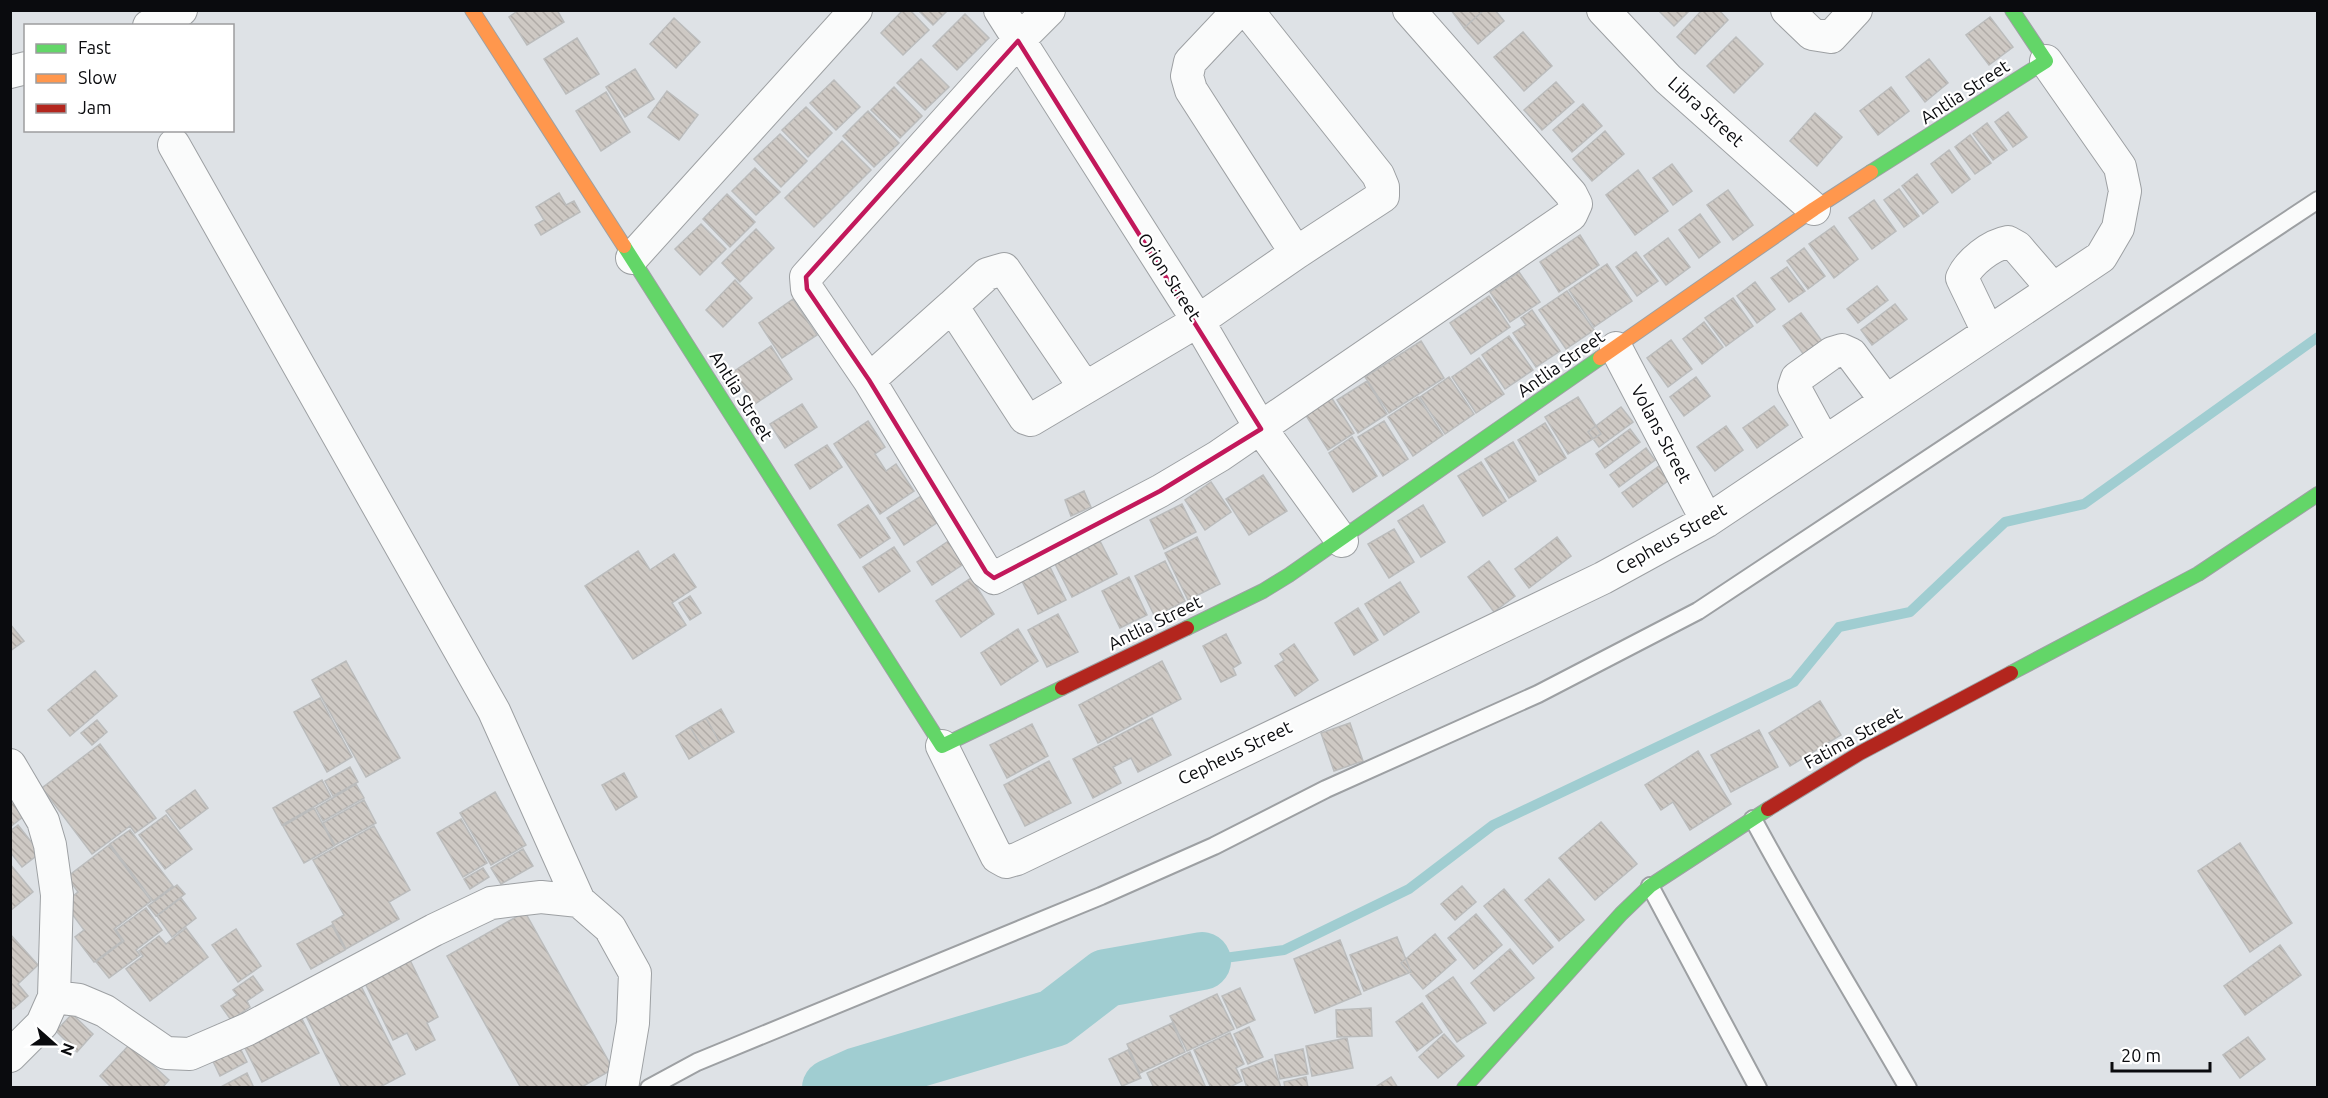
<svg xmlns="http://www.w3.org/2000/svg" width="2328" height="1098" font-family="Ubuntu,sans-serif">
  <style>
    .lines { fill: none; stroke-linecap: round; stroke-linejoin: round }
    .stream { stroke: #a0cdd1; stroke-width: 10 }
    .river { stroke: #a0cdd1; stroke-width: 58 }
    .building { fill: url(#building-back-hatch); stroke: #bbbcbc; stroke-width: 1.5 }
    .lane-casing { stroke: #9da0a3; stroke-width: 20 }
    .street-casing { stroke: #9da0a3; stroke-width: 34 }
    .fast-casing { stroke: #9da0a3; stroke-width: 16 }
    .slow-casing { stroke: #9da0a3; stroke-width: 16 }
    .jam-casing { stroke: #9da0a3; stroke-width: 16 }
    .lane { stroke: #fafbfb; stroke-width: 16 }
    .street { stroke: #fafbfb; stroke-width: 32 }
    .fast { stroke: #63d668; stroke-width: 14 }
    .slow { stroke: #ff974d; stroke-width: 14 }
    .jam { stroke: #b3261e; stroke-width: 14 }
    .marked { fill: none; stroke: #c2185b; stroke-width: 4.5; stroke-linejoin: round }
    .labels { text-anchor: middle; stroke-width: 4.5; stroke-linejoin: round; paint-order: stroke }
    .street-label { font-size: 18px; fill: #0a0b0e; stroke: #fff }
  </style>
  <defs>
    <pattern id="building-back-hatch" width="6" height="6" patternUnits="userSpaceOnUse" patternTransform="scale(1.5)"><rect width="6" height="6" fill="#cec9c4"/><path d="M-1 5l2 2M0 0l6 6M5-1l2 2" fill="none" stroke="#b0aba7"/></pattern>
  </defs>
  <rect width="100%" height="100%" fill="#dee2e6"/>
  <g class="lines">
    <!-- stream -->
    <path class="stream" d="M1202,961L1284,950L1409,889L1493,825L1794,682L1839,627L1910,612L2005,522L2084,504L2318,337"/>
    <!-- river -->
    <path class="river" d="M831,1088L858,1076L1054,1018L1106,978L1202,961"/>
  </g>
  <!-- building -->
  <path class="building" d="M519,10H557L564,22L527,45L509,17Z
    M903,10H910L929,30L903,55L881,33Z
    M918,10H948L933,25Z
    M1451,10H1484L1464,28Z
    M1484,10H1495L1504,21L1478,44L1464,28Z
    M1658,10H1690L1674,26Z
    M1702,10H1719L1728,20L1695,54L1677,37Z
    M965,14L989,38L957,70L933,46Z
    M1990,17L2013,47L1989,65L1966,35Z
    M674,18L700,42L676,68L650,44Z
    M1523,32L1552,66L1524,91L1494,57Z
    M1736,37L1763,64L1734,93L1707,66Z
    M577,38L599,74L566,94L544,59Z
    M921,59L949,87L925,110L897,83Z
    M1929,59L1948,83L1925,102L1906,77Z
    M635,69L654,99L625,117L606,87Z
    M834,80L860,107L836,130L810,103Z
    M1556,82L1574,102L1542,130L1524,110Z
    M894,87L922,116L900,138L871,110Z
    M1891,87L1909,111L1878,135L1860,111Z
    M667,91L698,115L679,140L648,117Z
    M606,92L630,132L601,151L576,111Z
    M1583,104L1602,126L1572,152L1553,130Z
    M806,107L832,133L808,157L782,130Z
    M868,111L899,143L874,167L843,136Z
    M2008,112L2027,137L2013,147L1995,122Z
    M1815,113L1842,137L1817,166L1790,141Z
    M1987,123L2007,150L1993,160L1973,134Z
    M1605,131L1624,154L1592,181L1573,159Z
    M780,134L807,161L781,187L754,159Z
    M1970,135L1991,163L1975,174L1955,147Z
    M842,141L871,170L814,227L785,198Z
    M1949,150L1970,179L1952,193L1931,164Z
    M1672,164L1692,191L1673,205L1653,178Z
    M755,168L780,192L756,215L732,191Z
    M1638,170L1668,211L1635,235L1606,195Z
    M1917,174L1938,202L1923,214L1902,186Z
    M1899,189L1919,216L1904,227L1884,200Z
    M1728,190L1753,225L1733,240L1707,205Z
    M559,193L566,205L574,201L580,212L541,235L535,225L544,220L536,207Z
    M727,194L755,222L730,247L703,219Z
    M1874,200L1896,231L1872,249L1849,218Z
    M1700,214L1720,242L1699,258L1679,230Z
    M701,224L726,249L700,275L675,249Z
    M1834,226L1858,259L1834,278L1809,244Z
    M756,229L774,248L740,282L722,263Z
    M1580,235L1599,265L1559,292L1540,262Z
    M1668,238L1690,267L1666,285L1644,256Z
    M1804,248L1825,276L1808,289L1787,261Z
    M1636,252L1658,281L1637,296L1616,267Z
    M1607,264L1632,301L1594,327L1569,290Z
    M1787,267L1805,291L1789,302L1771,278Z
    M1519,272L1540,302L1510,322L1490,292Z
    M735,280L752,298L723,327L706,310Z
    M1755,282L1775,309L1757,323L1737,296Z
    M1877,286L1888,300L1858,323L1847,309Z
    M1567,291L1594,330L1566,349L1539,310Z
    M1489,296L1510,327L1471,354L1450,323Z
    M1733,298L1753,326L1726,346L1705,318Z
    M793,299L817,335L782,358L759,323Z
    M1895,304L1907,319L1872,345L1861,330Z
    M1532,310L1560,351L1536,367L1513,333L1526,325L1521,318Z
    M1801,313L1822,341L1804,355L1783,326Z
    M1704,322L1723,347L1702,364L1683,339Z
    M1509,336L1533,370L1505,389L1482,355Z
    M1671,340L1692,369L1668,387L1647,358Z
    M1421,341L1444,378L1389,413L1365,377Z
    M771,346L792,379L755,404L733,372Z
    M1479,358L1504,394L1476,413L1452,377Z
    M1449,377L1474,414L1445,434L1420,397Z
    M1696,377L1710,396L1684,416L1670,397Z
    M1367,381L1387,414L1358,433L1337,400Z
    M1331,397L1354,433L1328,450L1305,414Z
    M1418,397L1443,435L1413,456L1388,417Z
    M1578,397L1601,434L1568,454L1545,417Z
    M802,404L817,427L785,448L770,424Z
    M1774,406L1788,425L1757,448L1743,428Z
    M1621,407L1633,422L1599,447L1588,432Z
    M868,421L885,447L875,454L886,471L896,464L914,491L880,514L834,444Z
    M1384,421L1408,459L1383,476L1358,437Z
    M1545,423L1566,458L1539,475L1518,440Z
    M1726,426L1743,450L1715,471L1697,447Z
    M1630,429L1640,442L1605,468L1596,454Z
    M1352,437L1377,476L1353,492L1329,453Z
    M1513,442L1536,481L1509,498L1485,459Z
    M827,445L842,467L810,489L795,465Z
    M1646,448L1655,460L1619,487L1610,475Z
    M1481,462L1506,501L1483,516L1458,476Z
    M1659,466L1669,480L1633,507L1622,493Z
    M1263,475L1287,511L1249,535L1226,499Z
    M1211,482L1231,512L1205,530L1185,500Z
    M1084,491L1091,507L1071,516L1065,500Z
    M921,496L938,522L904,545L887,518Z
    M1182,504L1196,532L1164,549L1150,520Z
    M868,505L890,538L860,558L838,525Z
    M1423,505L1445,542L1421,557L1398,521Z
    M1394,529L1414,562L1389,578L1368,544Z
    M1197,537L1220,584L1188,600L1165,553Z
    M1557,537L1571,556L1529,588L1515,569Z
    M950,540L965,563L932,585L917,562Z
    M1100,541L1117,574L1072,597L1055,564Z
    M894,547L910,571L879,592L863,567Z
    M638,551L650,570L674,554L696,587L672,603L686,625L633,659L585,586Z
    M1165,561L1185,601L1155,617L1135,576Z
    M1489,561L1515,596L1494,612L1468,577Z
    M1049,565L1066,600L1038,614L1021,579Z
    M1129,577L1147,615L1120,628L1102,591Z
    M971,578L994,614L961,637L936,601Z
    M1400,582L1419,612L1384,635L1365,604Z
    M690,596L701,613L690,620L679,603Z
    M1358,608L1378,640L1354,655L1335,623Z
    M1058,614L1078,652L1047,667L1028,630Z
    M10,624L24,641L10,651Z
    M1018,629L1038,661L1001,685L981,653Z
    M1226,634L1241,663L1233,668L1236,675L1221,682L1203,646Z
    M1294,644L1318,680L1295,696L1275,666L1284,660L1280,654Z
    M346,661L400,758L366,777L312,680Z
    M1162,661L1181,699L1098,743L1079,705Z
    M95,671L117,696L70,736L48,710Z
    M320,698L352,757L327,772L294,712Z
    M1820,701L1841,735L1790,766L1769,733Z
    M721,709L734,732L719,741L706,718Z
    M706,718L719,741L704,750L690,727Z
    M1152,718L1171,755L1138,772L1131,758L1113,767L1121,783L1093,798L1073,759Z
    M97,720L107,732L92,745L81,733Z
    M1350,723L1363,761L1334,771L1321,733Z
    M1032,724L1048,756L1007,778L990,745Z
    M690,727L704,750L689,759L676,736Z
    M1759,730L1778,767L1731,792L1711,755Z
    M100,744L156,818L135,833L130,826L92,854L42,788Z
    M1698,751L1731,804L1690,830L1673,802L1661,810L1645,785Z
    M1049,761L1071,803L1025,826L1004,785Z
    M350,767L358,782L333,796L325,781Z
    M624,773L637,797L616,810L602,785Z
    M322,780L331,797L282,825L273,808Z
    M10,783L32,810L10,827Z
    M356,784L364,798L323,821L316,808Z
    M195,790L208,808L180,829L166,811Z
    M495,792L526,845L491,865L460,813Z
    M364,800L376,823L335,845L323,823Z
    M314,808L334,846L304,863L283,826Z
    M166,815L192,849L165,869L139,835Z
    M461,819L487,863L463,877L437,833Z
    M1601,822L1637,864L1595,900L1559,858Z
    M18,825L40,853L22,867L10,852V831Z
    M374,826L410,890L389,902L399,919L346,949L332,922L344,915L313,860Z
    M130,830L173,886L153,901L110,844Z
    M2240,843L2292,923L2250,952L2198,871Z
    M109,845L151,901L114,929L122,941L94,962L75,937L84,930L64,903L78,892L67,877Z
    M523,849L533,866L501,884L491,868Z
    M10,864L33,892L10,911Z
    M483,868L489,877L470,889L464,879Z
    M1549,879L1584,920L1559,941L1525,900Z
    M177,885L185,894L156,916L148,906Z
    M1462,886L1476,902L1455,920L1441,904Z
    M1504,889L1553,947L1533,964L1484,906Z
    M181,898L196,918L172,937L157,916Z
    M146,908L162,930L136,950L140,955L109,978L96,962L124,941L116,930Z
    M525,912L613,1069L580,1088H521L447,956Z
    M1476,914L1502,945L1474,969L1448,938Z
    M332,925L345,950L311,969L297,944Z
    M186,928L208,957L150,1001L126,969L143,956L139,951L159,936L166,944Z
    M236,929L261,966L238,982L212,945Z
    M10,934L38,965L18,984L28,996L13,1009L10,1006Z
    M1435,934L1456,960L1423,989L1401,963Z
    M1397,937L1411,972L1364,991L1350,955Z
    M1340,940L1361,994L1315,1013L1294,959Z
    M2280,945L2301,975L2245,1015L2224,986Z
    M1510,949L1534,978L1494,1011L1471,983Z
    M407,954L438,1017L427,1023L435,1040L416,1050L407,1033L393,1040L362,977Z
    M253,976L263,990L247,1001L250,1007L231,1020L221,1006L237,995L233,990Z
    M1453,977L1486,1023L1457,1042L1426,996Z
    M359,982L405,1074L378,1088H342L303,1010Z
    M1240,988L1255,1020L1237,1028L1222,996Z
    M1217,994L1234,1029L1187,1051L1170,1016Z
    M1422,1003L1442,1032L1417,1051L1396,1022Z
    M1371,1008L1372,1036L1337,1037L1336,1010Z
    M298,1011L319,1053L262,1082L241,1040Z
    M72,1014L93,1034L77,1052L56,1031Z
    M1172,1023L1185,1052L1140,1073L1127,1044Z
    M1249,1027L1263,1057L1248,1064L1234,1034Z
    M1230,1033L1244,1064L1236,1068L1242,1081L1228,1088H1211L1194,1050Z
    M1444,1034L1464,1056L1438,1078L1419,1057Z
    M2248,1037L2265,1059L2240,1078L2223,1055Z
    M1347,1038L1353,1068L1312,1076L1306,1046Z
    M130,1044L169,1080L162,1088H112L100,1076Z
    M238,1044L247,1062L220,1076L211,1057Z
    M1303,1049L1308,1074L1280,1079L1275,1055Z
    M1128,1050L1141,1078L1122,1086L1109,1059Z
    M1190,1052L1206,1088H1154L1147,1073Z
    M1272,1059L1281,1088H1247L1241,1070Z
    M247,1073L254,1088H219Z
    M1306,1077L1308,1088H1285L1284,1082Z
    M1391,1077L1398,1088H1374Z"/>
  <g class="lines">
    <!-- lane casing -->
    <g class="lane-casing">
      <path id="lane" d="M1753,819C1802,910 1856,998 1908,1088
        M1650,886L1758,1088
        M649,1088L697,1062L1101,896L1214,846L1326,789L1538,694L1698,611L2318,200"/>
    </g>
    <!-- street casing -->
    <g class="street-casing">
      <path id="street" d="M1000,10L1198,321L1261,429L1342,541
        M1049,10L1018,41L806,277L807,289L869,380L986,572L994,578L1160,491L1219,456L1571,215L1576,204L1571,194L1409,10
        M1247,10L1378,175L1383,187V196L1296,253
        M1603,10L1668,79L1814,209
        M1787,10L1812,34L1831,37L1856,10
        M149,26L181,10
        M10,72L26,68
        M174,145L494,711L579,901L610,928L635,973L633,1023L622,1088
        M632,258L856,10
        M952,306L987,274L1004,269L1085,388
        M1988,332L1962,278C1969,262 1991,245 2008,242L2017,247L2053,289
        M1616,348L1707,521
        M869,380L952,306L1025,418L1031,420L1198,321L1296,253L1191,90L1187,76L1190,62L1239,10
        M1824,442L1794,387L1797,378L1832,353L1842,350L1851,354L1886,401
        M942,746L997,857L1006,862L1017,859L1603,578L1707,521L2101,257L2118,228L2125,191L2120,167L2046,61
        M10,765L43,821L50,845L57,895L54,997L42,1024L10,1056
        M54,997L79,1000L105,1011L166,1053L190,1054L248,1029L434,930L491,903L541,897L579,901"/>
    </g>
    <!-- fast casing -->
    <g class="fast-casing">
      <path id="fast" d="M1871,172L2046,61L2012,10
        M624,246L942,746L1062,688
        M1187,628L1263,591L1289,575L1600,358
        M2011,673L2198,574L2318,494
        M1464,1088L1621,914L1650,886L1768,809"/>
    </g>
    <!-- slow casing -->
    <g class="slow-casing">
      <path id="slow" d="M472,10L624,246
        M1600,358L1814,209L1871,172"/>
    </g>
    <!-- jam casing -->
    <g class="jam-casing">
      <path id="jam" d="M1062,688L1187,628
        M1768,809L1860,753L2011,673"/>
    </g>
    <!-- lane -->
    <use href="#lane" class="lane"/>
    <!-- street -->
    <use href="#street" class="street"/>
    <!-- fast -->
    <use href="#fast" class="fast"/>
    <!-- slow -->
    <use href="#slow" class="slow"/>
    <!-- jam -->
    <use href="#jam" class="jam"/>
  </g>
  <!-- marked area -->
  <path class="marked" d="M1018,41L1261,429L1160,491L994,578L986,572L869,380L807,289L806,277Z"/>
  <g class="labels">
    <!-- street labels -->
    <g class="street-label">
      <text transform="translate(1965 92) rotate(-33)" y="6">Antlia Street</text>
      <text transform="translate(1706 112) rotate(42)" y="6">Libra Street</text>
      <text transform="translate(1169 277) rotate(57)" y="6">Orion Street</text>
      <text transform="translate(1561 364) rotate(-35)" y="6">Antlia Street</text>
      <text transform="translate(741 396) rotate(58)" y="6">Antlia Street</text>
      <text transform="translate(1661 434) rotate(62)" y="6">Volans Street</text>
      <text transform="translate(1671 539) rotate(-30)" y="6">Cepheus Street</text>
      <text transform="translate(1155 623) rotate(-26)" y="6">Antlia Street</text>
      <text transform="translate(1853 738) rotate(-29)" y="6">Fatima Street</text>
      <text transform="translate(1235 753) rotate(-26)" y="6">Cepheus Street</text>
    </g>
  </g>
  <!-- border -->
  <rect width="2328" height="1098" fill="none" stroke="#0a0b0e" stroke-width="24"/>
  <!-- legend -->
  <rect x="24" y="24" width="210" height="108" fill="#ffffff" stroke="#9d9d9f" stroke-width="1.5"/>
  <rect x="36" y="44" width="30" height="9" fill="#63d668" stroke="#9d9d9f" stroke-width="1.5"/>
  <text x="78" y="54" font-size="18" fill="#0a0b0e">Fast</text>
  <rect x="36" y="74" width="30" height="9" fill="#ff974d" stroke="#9d9d9f" stroke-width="1.5"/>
  <text x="78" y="84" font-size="18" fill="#0a0b0e">Slow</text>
  <rect x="36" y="104" width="30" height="9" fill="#b3261e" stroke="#9d9d9f" stroke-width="1.5"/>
  <text x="78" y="114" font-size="18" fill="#0a0b0e">Jam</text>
  <!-- north arrow -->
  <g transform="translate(54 1044) rotate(111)" stroke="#ffffff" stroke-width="4.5" paint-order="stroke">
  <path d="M0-4.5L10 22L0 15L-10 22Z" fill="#0a0b0e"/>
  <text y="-9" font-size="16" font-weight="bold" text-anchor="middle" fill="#0a0b0e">N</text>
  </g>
  <!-- scale -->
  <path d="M2112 1062v9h98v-9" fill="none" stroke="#0a0b0e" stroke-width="3"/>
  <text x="2121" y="1062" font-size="18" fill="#0a0b0e" stroke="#ffffff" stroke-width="4.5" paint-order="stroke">20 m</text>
</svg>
